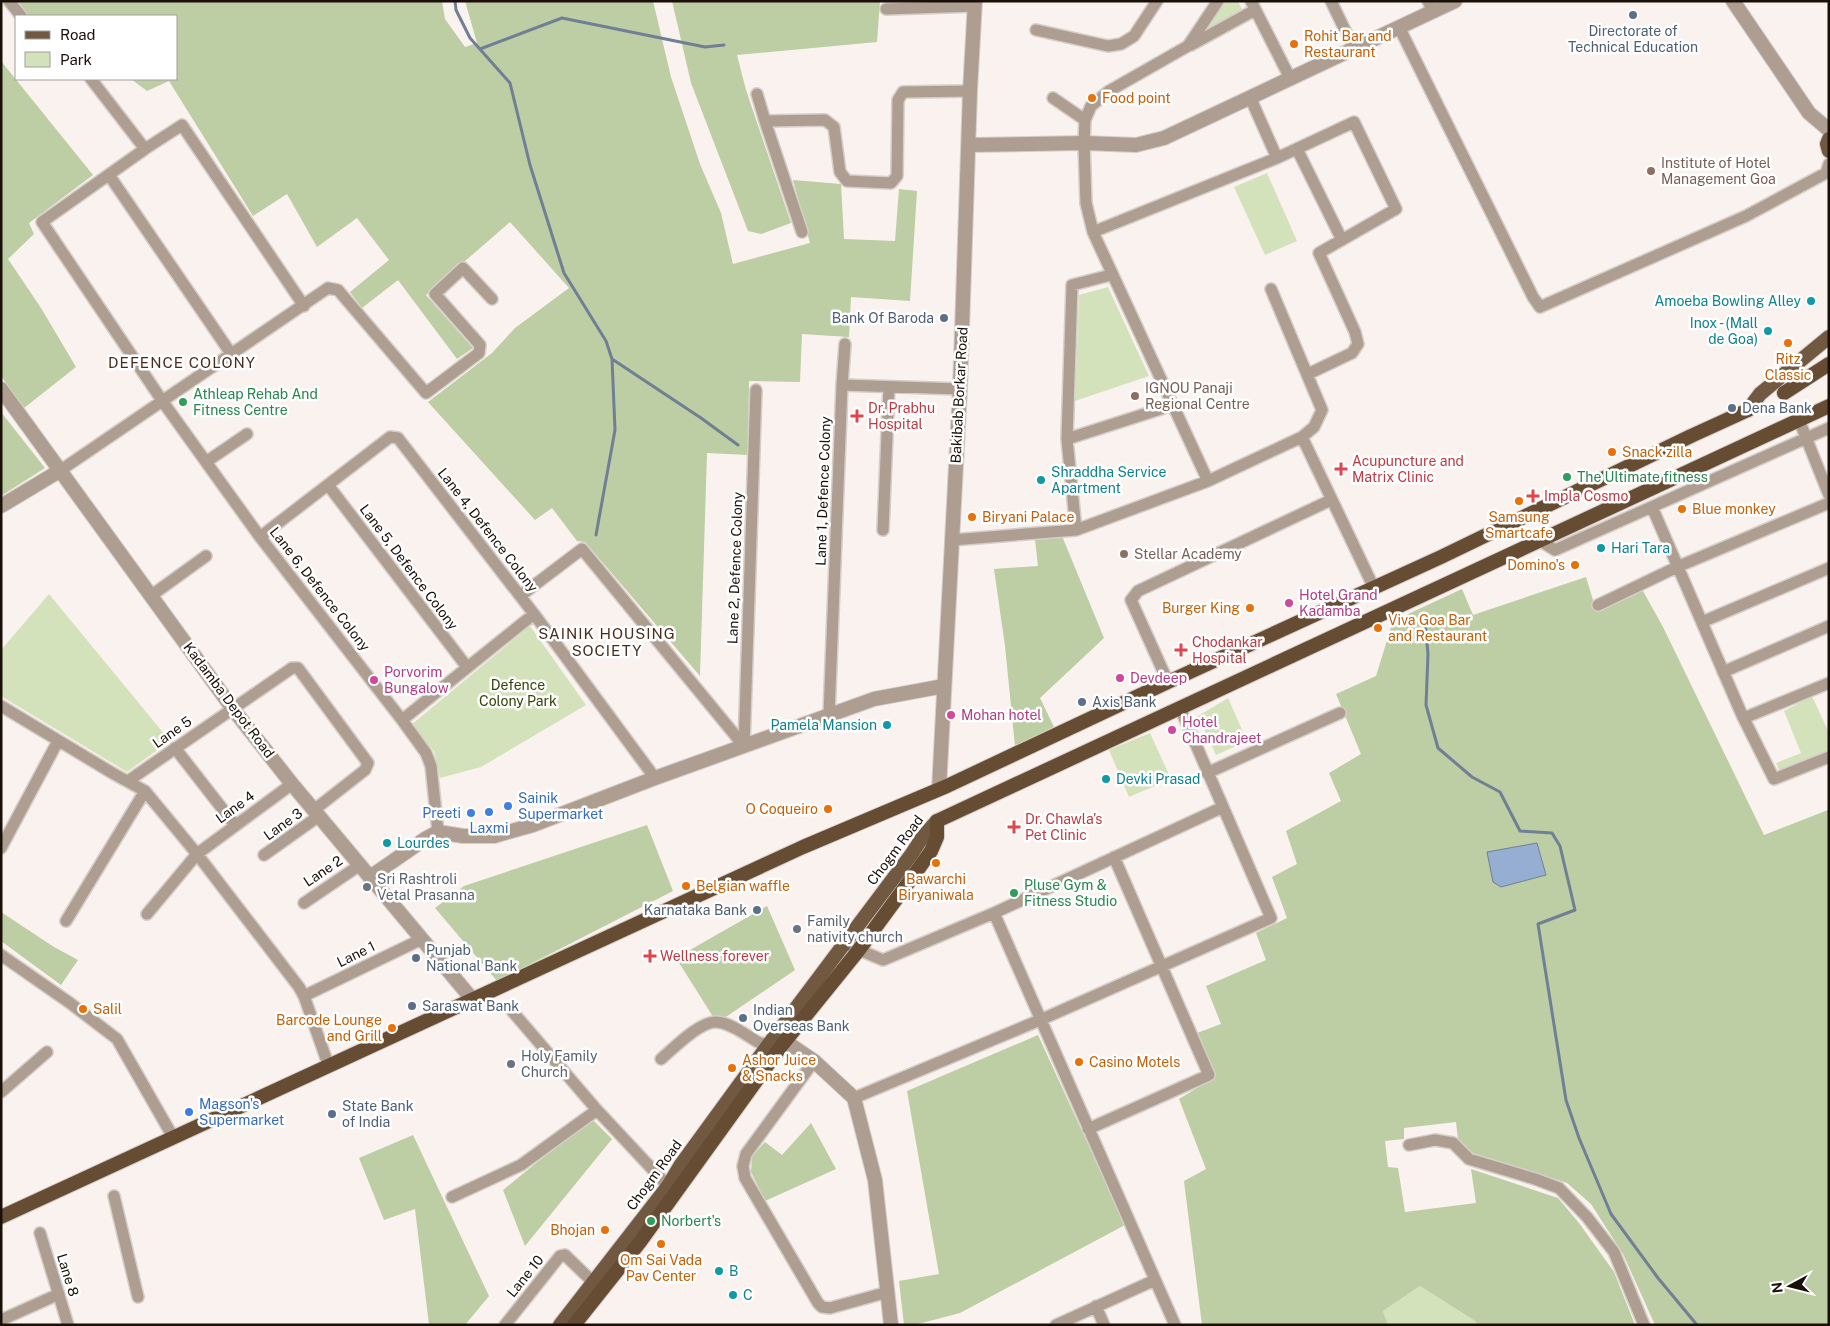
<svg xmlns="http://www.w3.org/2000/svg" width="1830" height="1326" font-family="'Public Sans',sans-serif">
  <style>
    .green { fill: #d4e2bc }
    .forest { fill: #bdcda4 }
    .water { fill: #96aed1; stroke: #717f95 }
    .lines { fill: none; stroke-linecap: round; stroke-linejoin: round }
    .stream { stroke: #717f95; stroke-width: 3 }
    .minor-casing { stroke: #d6cec9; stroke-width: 14 }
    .tertiary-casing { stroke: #d6cec9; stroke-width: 16 }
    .primary-casing { stroke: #d6cec9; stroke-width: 16 }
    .trunk-casing { stroke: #d6cec9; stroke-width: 16 }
    .minor { stroke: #ad9e91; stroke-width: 11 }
    .tertiary { stroke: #ad9e91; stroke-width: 14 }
    .primary { stroke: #715840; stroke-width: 14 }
    .trunk { stroke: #664c32; stroke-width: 14 }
    .service-dot { fill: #5c6f8a; stroke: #fff; stroke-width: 2 }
    .food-dot { fill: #e8710a; stroke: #fff; stroke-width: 2 }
    .education-dot { fill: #8d6e63; stroke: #fff; stroke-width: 2 }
    .culture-dot { fill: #0f9aa8; stroke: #fff; stroke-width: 2 }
    .leisure-dot { fill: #2e9e5b; stroke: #fff; stroke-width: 2 }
    .health-dot { fill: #e0444e; stroke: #fff; stroke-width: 2 }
    .hotel-dot { fill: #d1479c; stroke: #fff; stroke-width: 2 }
    .shop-dot { fill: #3f7fe0; stroke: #fff; stroke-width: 2 }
    .worship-dot { fill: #6b7280; stroke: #fff; stroke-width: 2 }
    .labels { text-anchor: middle; stroke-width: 5; stroke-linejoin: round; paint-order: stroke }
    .service-label { font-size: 14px; fill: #4e5e75; stroke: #fff; text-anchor: start }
    .food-label { font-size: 14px; fill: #c56008; stroke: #fff; text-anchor: start }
    .education-label { font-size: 14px; fill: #785e54; stroke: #fff; text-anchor: start }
    .culture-label { font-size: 14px; fill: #0d838f; stroke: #fff; text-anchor: start }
    .leisure-label { font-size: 14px; fill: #27864d; stroke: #fff; text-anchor: start }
    .street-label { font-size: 14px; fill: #1b1009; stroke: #fff }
    .health-label { font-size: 14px; fill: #be3a42; stroke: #fff; text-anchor: start }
    .hotel-label { font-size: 14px; fill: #b23c85; stroke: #fff; text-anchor: start }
    .park-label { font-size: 14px; fill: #334403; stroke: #fff }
    .shop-label { font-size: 14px; fill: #366cbe; stroke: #fff; text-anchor: start }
    .worship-label { font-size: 14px; fill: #5b616d; stroke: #fff; text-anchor: start }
    .neighbourhood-label { font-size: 15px; letter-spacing: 1px; fill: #482d1c; stroke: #fff }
  </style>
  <rect width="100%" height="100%" fill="#faf2ee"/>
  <!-- green -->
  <path class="green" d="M1225,1H1238L1243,12L1202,33Z
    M1267,173L1297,241L1265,255L1234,187Z
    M1108,287L1149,376L1075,401L1079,295Z
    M49,594L170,741L127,772L1,696V650Z
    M530,626L586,705L481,767L440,778L434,751L411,725Z
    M1812,696L1829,733V754L1781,775L1776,763L1801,753L1784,711Z
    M1228,698L1247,741L1216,755L1198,716Z
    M1150,733L1171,779L1129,797L1109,750Z
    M1420,1286L1475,1321L1478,1325H1388L1383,1311Z"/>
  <!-- forest -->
  <path class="forest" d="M16,1H442L445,19L465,47L477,43L465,1H653L671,77L700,164L721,213L733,264L810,243L793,180L841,184L844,239L895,241L899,189L917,191L910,301L851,297L849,337L802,334L800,382L749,381L748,455L707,453L700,676L585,542L577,541L552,508L535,520L428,402L492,353L515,328L569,288L510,222L426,295L473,348L457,359L398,280L362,308L350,292L389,260L357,218L317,247L287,194L253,216L169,81L147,91L131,79H176V16H29Z
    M672,1H880L877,42L737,55L746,90L791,223L761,234L748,231L691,83Z
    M1,61L93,175L29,223L34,234L8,259L41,308L76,367L24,408L1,376Z
    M1,412L45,468L1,496Z
    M1062,536L1104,638L1040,698L1054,727L1015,746L1005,646L994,569L1038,566L1035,540Z
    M1586,577L1596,610L1643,591L1663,627L1764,835L1828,810L1829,812V1325H1655L1623,1254L1591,1204L1567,1183L1485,1157L1460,1156L1456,1122L1404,1128V1139L1385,1141L1388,1167L1398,1168L1405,1212L1476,1203L1471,1169L1558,1198L1579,1223L1614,1272L1635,1325H1478L1475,1321L1420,1286L1383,1311L1388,1325H1202L1184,1181L1206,1169L1179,1099L1213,1078L1197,1033L1221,1024L1206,986L1266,960L1256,933L1287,918L1272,877L1297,864L1286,831L1341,801L1329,773L1361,754L1336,694L1376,676L1393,621L1462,589L1473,615Z
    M647,825L673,891L497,981L435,908L464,886Z
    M767,906L795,970L717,1023L676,958Z
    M1,912L54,947L78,960L61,985L1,941Z
    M1038,1035L1125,1225L960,1313L914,1325H904L899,1281L939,1274L907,1091Z
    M591,1118L612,1139L525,1246L503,1190Z
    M811,1123L836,1169L765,1201L751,1172L752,1156L765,1142L782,1155Z
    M413,1135L489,1296L465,1325H429L415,1209L384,1220L359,1158Z"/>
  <!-- water -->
  <path class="water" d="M1537,843L1546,875L1501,887L1493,882L1487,852Z"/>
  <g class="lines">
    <!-- stream -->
    <path class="stream" d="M455,1L456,10L470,38L510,83L530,165L564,273L606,341L612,359L615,430L596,535
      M480,49L562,18L705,47L724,45
      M612,359L701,418L738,445
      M1425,621L1428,654L1426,705L1438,748L1472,777L1500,792L1520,831L1552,833L1560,846L1575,910L1538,924L1566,1100L1579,1138L1611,1214L1658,1278L1697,1325"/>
    <!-- minor casing -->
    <g class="minor-casing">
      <path id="minor" d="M9,1L21,16
        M1251,1L1290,78
        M1331,1L1354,49
        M1428,1L1433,12
        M886,9L975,6
        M1399,27L1533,297L1540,307L1746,216L1826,173L1829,164
        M1036,30L1108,46L1121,44L1134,36L1157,1
        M1191,45L1255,10
        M91,79L145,149
        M757,94L765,121
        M1250,97L1277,158
        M1053,98L1085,120
        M1297,149L1342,240
        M109,175L232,355
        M802,232L765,121L825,120L834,127L840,172L847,181L891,183L897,176L898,100L903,92L970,91
        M1093,232L1277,158L1354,122L1396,209L1319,253L1355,332L1358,344L1352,353L1308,374
        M304,306L182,125L145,149L42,222L163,402L206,462L260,537L402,720L426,753L431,766L438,832
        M842,385L845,344
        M1799,420L1829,495
        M1302,437L1374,588
        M1067,439L1173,405
        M206,462L247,434
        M61,470L328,288L338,290L426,393L479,353L480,345L435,294L463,268L492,299
        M1208,481L1093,232L1086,203L1084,143L1085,120L1091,106L1109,91L1188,46L1218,1
        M328,485L467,667
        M1652,507L1742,715L1774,779L1829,757
        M883,530L889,387
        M1076,530L1067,439L1072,285L1111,275
        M260,537L390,437L398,438L534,614L655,778
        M952,540L1076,530L1208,481L1302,437L1314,427L1322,410L1271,289
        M1539,540L1555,550L1829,428
        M152,595L206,556
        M520,596L582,549L744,746
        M1598,605L1677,567L1829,503
        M1702,622L1829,568
        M1723,672L1829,626
        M1168,682L1131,600L1138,591L1331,500
        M1,706L114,774L145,791L197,854L299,987L304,996L328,1064
        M829,715L842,385L960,389
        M1744,718L1829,683
        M402,720L534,614
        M744,746L756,390
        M175,748L235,825
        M1207,773L1340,713
        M128,781L292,668H298L368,763L365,770L314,810
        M1,848L58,741
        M264,855L319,816
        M304,903L360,865
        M994,913L1175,1325
        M147,914L197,854L292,784
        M66,921L145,791
        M845,944L883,960L994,913L1223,807L1180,708
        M1,955L70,1003L117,1039L173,1137
        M304,996L422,939
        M512,1011L597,1110L668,1186
        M661,1059C674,1048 699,1022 716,1022C726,1022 737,1029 745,1034C756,1040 756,1044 769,1044
        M814,1061L746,1154L743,1166L745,1178L818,1303L822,1307L830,1308L888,1292
        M1,1092L47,1052
        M854,1098L1040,1020L1271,918L1223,807
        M1088,1129L1209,1075L1114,857
        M1409,1145L1435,1140L1453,1143L1469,1159L1535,1179L1559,1188L1587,1217L1614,1252L1644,1325
        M114,1196L138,1297
        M452,1197L521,1165L597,1110
        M40,1233L68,1325
        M1096,1306L1104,1325
        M1,1320L59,1294
        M505,1325L560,1256L565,1255L568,1258L593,1282
        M1056,1325L1155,1280"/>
    </g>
    <!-- tertiary casing -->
    <g class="tertiary-casing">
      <path id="tertiary" d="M1733,1L1809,113L1829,130
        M969,145L1084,143L1136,145L1164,138L1455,1
        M1,389L233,709L292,784L472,999
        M1,506L61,470
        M939,789L960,389L970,91L975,1
        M370,877L425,839L438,832L463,836H494L533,825L655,778L874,699L944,686
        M772,1044L792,1046L814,1061L854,1098L875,1180L891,1325"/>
    </g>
    <!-- primary casing -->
    <g class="primary-casing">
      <path id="primary" d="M1829,139L1827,144L1829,151
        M1748,410L1760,394L1829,337
        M560,1325L668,1186L680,1166L769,1044L911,855L922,838L937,821"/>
    </g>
    <!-- trunk casing -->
    <g class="trunk-casing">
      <path id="trunk" d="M1784,393L1829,364
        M1,1217L803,847L947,786L1168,682L1441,557L1691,436L1748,410
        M574,1325L640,1242L782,1045L858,951L919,868L931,851L937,837V821L1829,406"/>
    </g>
    <!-- minor -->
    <use href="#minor" class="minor"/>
    <!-- tertiary -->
    <use href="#tertiary" class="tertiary"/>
    <!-- primary -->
    <use href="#primary" class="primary"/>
    <!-- trunk -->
    <use href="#trunk" class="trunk"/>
  </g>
  <!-- markers -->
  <g class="service-dot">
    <circle cx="1633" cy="15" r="5"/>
    <circle cx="944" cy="318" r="5"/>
    <circle cx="1732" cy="408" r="5"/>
    <circle cx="1082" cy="702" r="5"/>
    <circle cx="757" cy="910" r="5"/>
    <circle cx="416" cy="958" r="5"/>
    <circle cx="412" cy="1006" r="5"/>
    <circle cx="743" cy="1018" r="5"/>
    <circle cx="332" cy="1114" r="5"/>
  </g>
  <g class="food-dot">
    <circle cx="1294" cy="44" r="5"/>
    <circle cx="1092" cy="98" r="5"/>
    <circle cx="1788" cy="343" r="5"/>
    <circle cx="1612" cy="452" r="5"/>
    <circle cx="1519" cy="501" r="5"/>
    <circle cx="1682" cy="509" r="5"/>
    <circle cx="972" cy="517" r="5"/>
    <circle cx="1575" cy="565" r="5"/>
    <circle cx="1250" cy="608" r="5"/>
    <circle cx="1378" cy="628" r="5"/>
    <circle cx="828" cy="809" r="5"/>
    <circle cx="936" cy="863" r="5"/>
    <circle cx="686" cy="886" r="5"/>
    <circle cx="83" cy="1009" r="5"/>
    <circle cx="392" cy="1028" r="5"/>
    <circle cx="1079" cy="1062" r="5"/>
    <circle cx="732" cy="1068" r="5"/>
    <circle cx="605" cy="1230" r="5"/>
    <circle cx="661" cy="1244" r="5"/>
  </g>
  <g class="education-dot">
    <circle cx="1651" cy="171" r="5"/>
    <circle cx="1135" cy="396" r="5"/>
    <circle cx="1124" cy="554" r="5"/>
  </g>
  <g class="culture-dot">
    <circle cx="1811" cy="301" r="5"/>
    <circle cx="1768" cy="331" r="5"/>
    <circle cx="1041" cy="480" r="5"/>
    <circle cx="1601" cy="548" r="5"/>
    <circle cx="887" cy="725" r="5"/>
    <circle cx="1106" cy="779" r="5"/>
    <circle cx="387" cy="843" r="5"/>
    <circle cx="719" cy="1271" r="5"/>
    <circle cx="733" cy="1295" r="5"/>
  </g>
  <g class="leisure-dot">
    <circle cx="183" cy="402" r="5"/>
    <circle cx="1567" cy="477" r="5"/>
    <circle cx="1014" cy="893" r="5"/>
    <circle cx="651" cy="1221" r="5"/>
  </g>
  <g class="health-dot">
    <path d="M854.5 408.5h5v5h5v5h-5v5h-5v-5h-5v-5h5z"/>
    <path d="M1338.5 461.5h5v5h5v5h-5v5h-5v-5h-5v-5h5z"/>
    <path d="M1530.5 488.5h5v5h5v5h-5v5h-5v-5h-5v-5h5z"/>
    <path d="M1178.5 642.5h5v5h5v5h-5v5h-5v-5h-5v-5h5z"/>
    <path d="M1011.5 819.5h5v5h5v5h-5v5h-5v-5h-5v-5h5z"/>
    <path d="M647.5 948.5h5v5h5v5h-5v5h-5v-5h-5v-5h5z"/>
  </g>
  <g class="hotel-dot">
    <circle cx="1289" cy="603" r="5"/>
    <circle cx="1120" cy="678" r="5"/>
    <circle cx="374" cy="680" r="5"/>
    <circle cx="951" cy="715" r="5"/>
    <circle cx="1172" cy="730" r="5"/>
  </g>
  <g class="shop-dot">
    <circle cx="508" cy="806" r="5"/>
    <circle cx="489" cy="812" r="5"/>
    <circle cx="471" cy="813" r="5"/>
    <circle cx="189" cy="1112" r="5"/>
  </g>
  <g class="worship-dot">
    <circle cx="367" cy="887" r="5"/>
    <circle cx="797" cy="929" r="5"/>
    <circle cx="511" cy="1064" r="5"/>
  </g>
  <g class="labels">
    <!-- service labels -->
    <g class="service-label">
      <text x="1633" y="36" text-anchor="middle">Directorate of<tspan x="1633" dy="16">Technical Education</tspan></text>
      <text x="934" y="323" text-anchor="end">Bank Of Baroda</text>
      <text x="1742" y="413">Dena Bank</text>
      <text x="1092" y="707">Axis Bank</text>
      <text x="747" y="915" text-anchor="end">Karnataka Bank</text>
      <text x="426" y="955">Punjab<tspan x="426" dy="16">National Bank</tspan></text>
      <text x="422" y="1011">Saraswat Bank</text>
      <text x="753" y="1015">Indian<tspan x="753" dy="16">Overseas Bank</tspan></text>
      <text x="342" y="1111">State Bank<tspan x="342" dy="16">of India</tspan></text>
    </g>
    <!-- food labels -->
    <g class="food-label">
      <text x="1304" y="41">Rohit Bar and<tspan x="1304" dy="16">Restaurant</tspan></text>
      <text x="1102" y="103">Food point</text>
      <text x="1788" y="364" text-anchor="middle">Ritz<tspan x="1788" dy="16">Classic</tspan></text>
      <text x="1622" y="457">Snack zilla</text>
      <text x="1692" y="514">Blue monkey</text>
      <text x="982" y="522">Biryani Palace</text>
      <text x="1519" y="522" text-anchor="middle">Samsung<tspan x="1519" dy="16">Smartcafe</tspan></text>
      <text x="1565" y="570" text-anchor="end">Domino's</text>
      <text x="1240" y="613" text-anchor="end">Burger King</text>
      <text x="1388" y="625">Viva Goa Bar<tspan x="1388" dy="16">and Restaurant</tspan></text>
      <text x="818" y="814" text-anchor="end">O Coqueiro</text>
      <text x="936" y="884" text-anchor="middle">Bawarchi<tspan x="936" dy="16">Biryaniwala</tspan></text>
      <text x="696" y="891">Belgian waffle</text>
      <text x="93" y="1014">Salil</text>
      <text x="382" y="1025" text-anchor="end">Barcode Lounge<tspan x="382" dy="16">and Grill</tspan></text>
      <text x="742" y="1065">Ashor Juice<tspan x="742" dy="16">&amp; Snacks</tspan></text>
      <text x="1089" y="1067">Casino Motels</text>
      <text x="595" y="1235" text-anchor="end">Bhojan</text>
      <text x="661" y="1265" text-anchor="middle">Om Sai Vada<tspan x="661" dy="16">Pav Center</tspan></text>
    </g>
    <!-- education labels -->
    <g class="education-label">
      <text x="1661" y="168">Institute of Hotel<tspan x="1661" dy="16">Management Goa</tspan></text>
      <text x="1145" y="393">IGNOU Panaji<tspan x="1145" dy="16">Regional Centre</tspan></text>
      <text x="1134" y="559">Stellar Academy</text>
    </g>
    <!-- culture labels -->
    <g class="culture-label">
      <text x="1801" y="306" text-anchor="end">Amoeba Bowling Alley</text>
      <text x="1758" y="328" text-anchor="end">Inox - (Mall<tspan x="1758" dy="16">de Goa)</tspan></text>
      <text x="1051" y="477">Shraddha Service<tspan x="1051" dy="16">Apartment</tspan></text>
      <text x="1611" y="553">Hari Tara</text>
      <text x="877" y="730" text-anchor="end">Pamela Mansion</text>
      <text x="1116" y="784">Devki Prasad</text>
      <text x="397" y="848">Lourdes</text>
      <text x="729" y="1276">B</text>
      <text x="743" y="1300">C</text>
    </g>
    <!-- leisure labels -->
    <g class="leisure-label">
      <text x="193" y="399">Athleap Rehab And<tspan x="193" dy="16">Fitness Centre</tspan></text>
      <text x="1577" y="482">The Ultimate fitness</text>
      <text x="1024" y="890">Pluse Gym &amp;<tspan x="1024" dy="16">Fitness Studio</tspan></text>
      <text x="661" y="1226">Norbert's</text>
    </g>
    <!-- street labels -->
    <g class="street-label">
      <text transform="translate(959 395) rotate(-87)" y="5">Bakibab Borkar Road</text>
      <text transform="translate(823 491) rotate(-88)" y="5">Lane 1, Defence Colony</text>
      <text transform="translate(488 530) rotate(52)" y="5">Lane 4, Defence Colony</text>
      <text transform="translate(409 567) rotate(53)" y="5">Lane 5, Defence Colony</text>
      <text transform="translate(735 568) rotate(-88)" y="5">Lane 2, Defence Colony</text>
      <text transform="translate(320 589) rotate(52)" y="5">Lane 6, Defence Colony</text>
      <text transform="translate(229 700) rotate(53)" y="5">Kadamba Depot Road</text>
      <text transform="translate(172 732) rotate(-35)" y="5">Lane 5</text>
      <text transform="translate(235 807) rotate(-36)" y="5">Lane 4</text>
      <text transform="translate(283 824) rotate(-36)" y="5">Lane 3</text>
      <text transform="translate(895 850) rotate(-53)" y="5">Chogm Road</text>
      <text transform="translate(323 871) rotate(-34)" y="5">Lane 2</text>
      <text transform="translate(356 954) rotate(-26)" y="5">Lane 1</text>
      <text transform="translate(654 1175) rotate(-54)" y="5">Chogm Road</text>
      <text transform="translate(68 1275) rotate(73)" y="5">Lane 8</text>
      <text transform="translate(525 1276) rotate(-51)" y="5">Lane 10</text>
    </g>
    <!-- health labels -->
    <g class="health-label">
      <text x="868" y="413">Dr. Prabhu<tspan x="868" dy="16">Hospital</tspan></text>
      <text x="1352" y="466">Acupuncture and<tspan x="1352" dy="16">Matrix Clinic</tspan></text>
      <text x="1544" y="501">Impla Cosmo</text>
      <text x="1192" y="647">Chodankar<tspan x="1192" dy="16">Hospital</tspan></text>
      <text x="1025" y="824">Dr. Chawla's<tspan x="1025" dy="16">Pet Clinic</tspan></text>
      <text x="660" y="961">Wellness forever</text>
    </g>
    <!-- hotel labels -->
    <g class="hotel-label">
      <text x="1299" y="600">Hotel Grand<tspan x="1299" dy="16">Kadamba</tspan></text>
      <text x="384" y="677">Porvorim<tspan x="384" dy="16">Bungalow</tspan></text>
      <text x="1130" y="683">Devdeep</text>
      <text x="961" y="720">Mohan hotel</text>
      <text x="1182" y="727">Hotel<tspan x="1182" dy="16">Chandrajeet</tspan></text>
    </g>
    <!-- park labels -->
    <g class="park-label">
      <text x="518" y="690">Defence<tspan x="518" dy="16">Colony Park</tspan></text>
    </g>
    <!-- shop labels -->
    <g class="shop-label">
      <text x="518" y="803">Sainik<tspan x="518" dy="16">Supermarket</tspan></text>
      <text x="461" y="818" text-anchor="end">Preeti</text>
      <text x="489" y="833" text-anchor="middle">Laxmi</text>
      <text x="199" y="1109">Magson's<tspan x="199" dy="16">Supermarket</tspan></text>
    </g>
    <!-- worship labels -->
    <g class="worship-label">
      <text x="377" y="884">Sri Rashtroli<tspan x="377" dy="16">Vetal Prasanna</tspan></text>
      <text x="807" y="926">Family<tspan x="807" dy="16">nativity church</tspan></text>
      <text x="521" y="1061">Holy Family<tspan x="521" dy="16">Church</tspan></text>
    </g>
    <!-- neighbourhood labels -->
    <g class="neighbourhood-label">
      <text x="182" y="368">DEFENCE COLONY</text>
      <text x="607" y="639">SAINIK HOUSING<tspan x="607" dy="17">SOCIETY</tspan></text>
    </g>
  </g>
  <!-- border -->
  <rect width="1830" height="1326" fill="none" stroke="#1b1009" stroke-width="5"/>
  <!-- legend -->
  <rect x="15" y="15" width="162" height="65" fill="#ffffff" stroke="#a49f9d"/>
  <rect x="25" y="31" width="25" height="8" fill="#715840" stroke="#a49f9d"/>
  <text x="60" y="40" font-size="15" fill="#1b1009">Road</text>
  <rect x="25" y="52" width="25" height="15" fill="#d4e2bc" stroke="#a49f9d"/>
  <text x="60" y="65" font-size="15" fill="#1b1009">Park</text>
  <!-- north arrow -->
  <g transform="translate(1790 1286) rotate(263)" stroke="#ffffff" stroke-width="4" paint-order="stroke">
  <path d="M0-4L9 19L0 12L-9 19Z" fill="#1b1009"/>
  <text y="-8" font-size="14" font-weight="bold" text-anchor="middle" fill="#1b1009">N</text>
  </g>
</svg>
